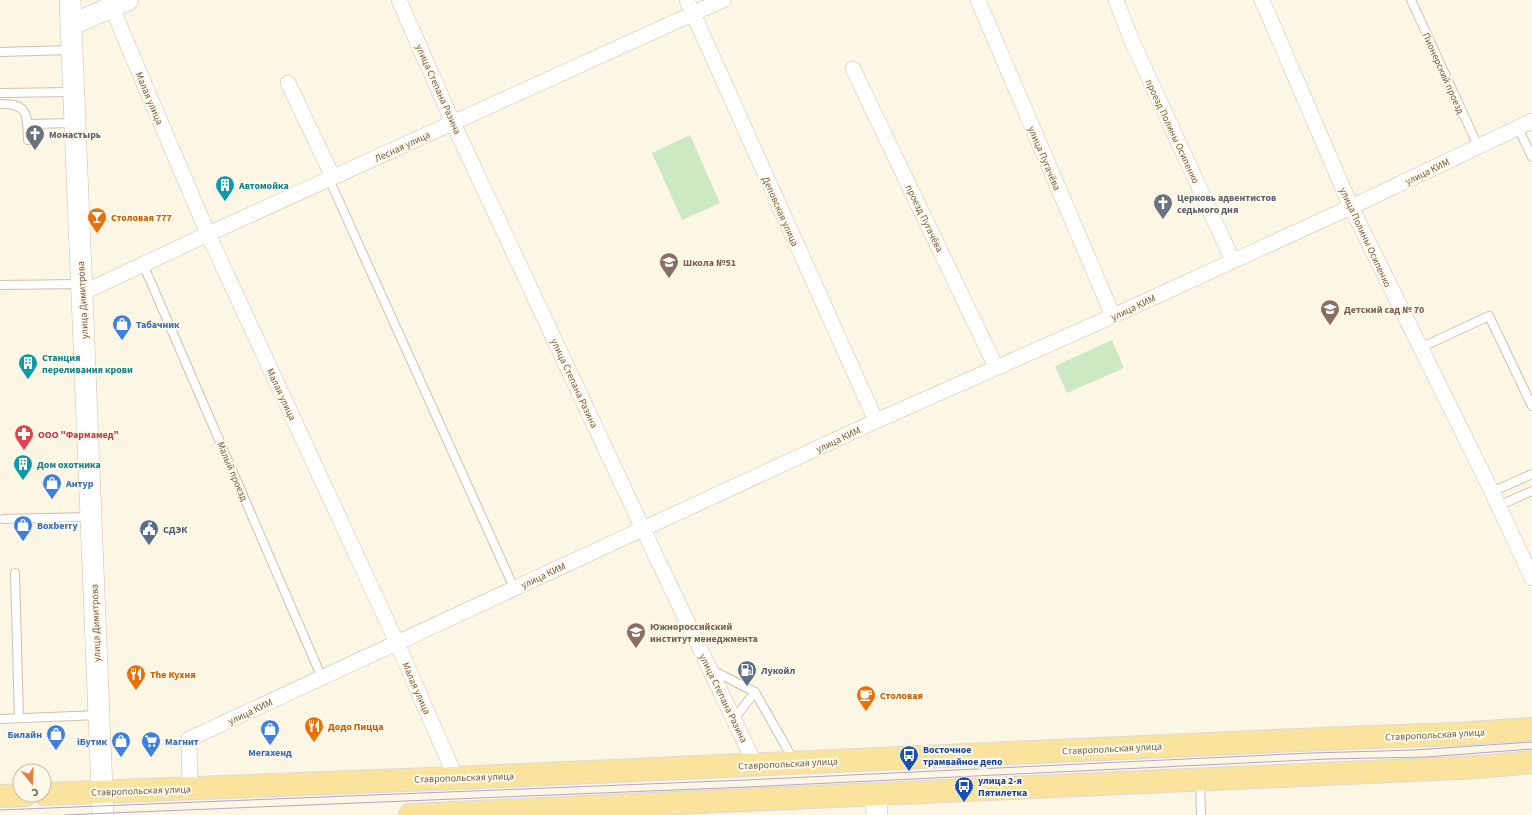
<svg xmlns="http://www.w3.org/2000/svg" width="1532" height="815" font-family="'Source Sans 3',sans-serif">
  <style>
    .pitch { fill: #cde9c3 }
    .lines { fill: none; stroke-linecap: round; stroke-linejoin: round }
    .lane-casing { stroke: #cfc1ae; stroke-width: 10 }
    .street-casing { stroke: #cfc1ae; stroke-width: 16 }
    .secondary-casing { stroke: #d0bfa8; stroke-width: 22 }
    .primary-casing { stroke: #ded8d4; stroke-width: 24 }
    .lane { stroke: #fff; stroke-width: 8 }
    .street { stroke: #fff; stroke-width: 15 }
    .secondary { stroke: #fff; stroke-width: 21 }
    .primary { stroke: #fae39d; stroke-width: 22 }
    .tram { stroke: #baa3c5; stroke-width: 1 }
    .labels { text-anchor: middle; stroke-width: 4; stroke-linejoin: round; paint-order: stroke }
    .street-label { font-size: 10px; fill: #745e4a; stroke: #fff9ea }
    .worship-label { font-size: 10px; font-weight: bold; fill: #5b616d; stroke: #fff9ea; text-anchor: start }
    .culture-label { font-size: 10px; font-weight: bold; fill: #0d838f; stroke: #fff9ea; text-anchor: start }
    .food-label { font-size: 10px; font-weight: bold; fill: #c56008; stroke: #fff9ea; text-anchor: start }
    .education-label { font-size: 10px; font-weight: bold; fill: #785e54; stroke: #fff9ea; text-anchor: start }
    .shop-label { font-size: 10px; font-weight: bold; fill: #366cbe; stroke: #fff9ea; text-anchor: start }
    .health-label { font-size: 10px; font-weight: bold; fill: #be3a42; stroke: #fff9ea; text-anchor: start }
    .service-label { font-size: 10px; font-weight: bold; fill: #4e5e75; stroke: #fff9ea; text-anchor: start }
    .transit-label { font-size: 10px; font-weight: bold; fill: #164399; stroke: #fff9ea; text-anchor: start }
  </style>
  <rect width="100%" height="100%" fill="#fcf6e4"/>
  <!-- pitch -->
  <path class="pitch" d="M690,135L720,203L682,220L652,153Z
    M1112,340L1124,368L1067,393L1055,366Z"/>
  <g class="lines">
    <!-- lane casing -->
    <g class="lane-casing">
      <path id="lane" d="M1411,0L1478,146
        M0,52L71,50
        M0,93L73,92
        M0,104C29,103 27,115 28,140
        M27,124L74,123
        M1518,128L1532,157
        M329,179L514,588
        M143,264L322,678
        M0,285L80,284
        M1420,348L1489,316L1532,406
        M1492,492L1532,474
        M1498,506L1532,491
        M3,519L90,517
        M15,573L19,718
        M712,670L755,692L794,761
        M0,719L99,715
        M734,719L755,692
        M1200,780L1201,815"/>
    </g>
    <!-- street casing -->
    <g class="street-casing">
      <path id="street" d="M399,0L453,123L643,529L755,764
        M687,0L876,421
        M978,0L1113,316
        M1116,0L1131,39L1233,261
        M1262,0L1351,207L1492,492L1532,578
        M112,8L208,234L397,643L456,778
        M853,69L996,367
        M288,83L333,177
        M82,293L208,234L723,0
        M190,788L189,739L876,421L1113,316L1351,207L1532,121"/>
    </g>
    <!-- secondary casing -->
    <g class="secondary-casing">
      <path id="secondary" d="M70,0L103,815
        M71,25L128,0
        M875,794L877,815"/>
    </g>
    <!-- primary casing -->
    <g class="primary-casing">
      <path id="primary" d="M44,794L456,778L1344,738L1457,734L1532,729
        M0,796L25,795
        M410,815L1479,767L1532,762"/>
    </g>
    <!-- lane -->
    <use href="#lane" class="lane"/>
    <!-- street -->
    <use href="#street" class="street"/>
    <!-- secondary -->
    <use href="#secondary" class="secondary"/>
    <!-- primary -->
    <use href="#primary" class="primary"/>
    <!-- tram -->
    <path class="tram" d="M0,810L746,780L1311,753L1414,750L1532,742
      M64,815L747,787L1328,759L1426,757L1532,749"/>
  </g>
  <!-- icons -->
  <defs>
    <g id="church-pin" transform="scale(1)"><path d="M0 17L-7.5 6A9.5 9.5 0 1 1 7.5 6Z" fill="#6b7280" stroke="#fff9ea"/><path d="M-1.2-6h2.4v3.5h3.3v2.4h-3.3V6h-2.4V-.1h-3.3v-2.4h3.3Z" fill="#fff"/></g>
    <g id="building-pin" transform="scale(1)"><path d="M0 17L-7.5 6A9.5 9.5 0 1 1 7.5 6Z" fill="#0f9aa8" stroke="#fff9ea"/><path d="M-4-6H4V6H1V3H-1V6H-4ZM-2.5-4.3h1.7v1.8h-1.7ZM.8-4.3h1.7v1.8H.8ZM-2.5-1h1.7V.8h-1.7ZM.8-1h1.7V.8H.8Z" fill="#fff"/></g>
    <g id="bar-pin" transform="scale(1)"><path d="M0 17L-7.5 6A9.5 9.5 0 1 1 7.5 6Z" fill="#e8710a" stroke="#fff9ea"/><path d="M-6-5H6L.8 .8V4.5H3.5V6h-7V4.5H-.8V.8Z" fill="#fff"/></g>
    <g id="school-pin" transform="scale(1)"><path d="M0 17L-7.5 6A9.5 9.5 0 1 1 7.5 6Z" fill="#8d6e63" stroke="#fff9ea"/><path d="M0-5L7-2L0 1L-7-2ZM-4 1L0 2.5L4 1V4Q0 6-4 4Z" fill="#fff"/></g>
    <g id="shop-pin" transform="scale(1)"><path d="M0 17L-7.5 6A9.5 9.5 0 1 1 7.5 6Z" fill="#3f7fe0" stroke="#fff9ea"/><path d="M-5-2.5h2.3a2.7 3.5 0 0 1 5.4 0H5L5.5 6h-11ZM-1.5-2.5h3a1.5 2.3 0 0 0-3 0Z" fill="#fff"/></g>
    <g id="pharmacy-pin" transform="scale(1)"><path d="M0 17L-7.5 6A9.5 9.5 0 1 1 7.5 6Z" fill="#e0444e" stroke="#fff9ea"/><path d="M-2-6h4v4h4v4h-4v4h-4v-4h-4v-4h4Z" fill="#fff"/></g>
    <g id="civic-pin" transform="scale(1)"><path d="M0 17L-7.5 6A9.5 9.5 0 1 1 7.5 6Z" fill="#5c6f8a" stroke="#fff9ea"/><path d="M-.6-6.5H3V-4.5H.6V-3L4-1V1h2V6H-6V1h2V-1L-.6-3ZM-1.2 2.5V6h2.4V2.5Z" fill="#fff"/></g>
    <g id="university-pin" transform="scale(1)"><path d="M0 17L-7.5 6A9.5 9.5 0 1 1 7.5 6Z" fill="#8d6e63" stroke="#fff9ea"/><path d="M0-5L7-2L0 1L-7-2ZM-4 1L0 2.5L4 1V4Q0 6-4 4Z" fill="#fff"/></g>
    <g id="fuel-pin" transform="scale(1)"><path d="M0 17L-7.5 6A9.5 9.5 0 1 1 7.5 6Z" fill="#5c6f8a" stroke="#fff9ea"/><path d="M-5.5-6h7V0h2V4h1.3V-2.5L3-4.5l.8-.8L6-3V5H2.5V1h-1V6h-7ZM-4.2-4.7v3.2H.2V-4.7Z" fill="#fff"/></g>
    <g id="restaurant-pin" transform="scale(1)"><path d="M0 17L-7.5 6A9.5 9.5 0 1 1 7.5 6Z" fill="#e8710a" stroke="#fff9ea"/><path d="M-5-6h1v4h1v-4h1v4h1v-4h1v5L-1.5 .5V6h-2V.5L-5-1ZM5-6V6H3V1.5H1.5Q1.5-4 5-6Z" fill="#fff"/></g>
    <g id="cafe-pin" transform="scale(1)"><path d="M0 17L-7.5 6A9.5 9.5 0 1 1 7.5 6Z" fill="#e8710a" stroke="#fff9ea"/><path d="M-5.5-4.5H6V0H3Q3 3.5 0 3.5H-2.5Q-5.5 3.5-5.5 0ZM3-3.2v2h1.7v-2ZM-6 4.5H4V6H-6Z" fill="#fff"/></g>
    <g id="supermarket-pin" transform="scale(1)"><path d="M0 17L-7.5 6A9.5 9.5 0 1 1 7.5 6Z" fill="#3f7fe0" stroke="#fff9ea"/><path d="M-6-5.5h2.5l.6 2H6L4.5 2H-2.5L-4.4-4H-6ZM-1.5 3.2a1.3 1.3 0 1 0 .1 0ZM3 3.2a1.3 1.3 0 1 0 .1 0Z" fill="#fff"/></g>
    <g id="bus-pin" transform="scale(1)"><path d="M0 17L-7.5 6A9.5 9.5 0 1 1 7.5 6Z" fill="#1a4fb4" stroke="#fff9ea"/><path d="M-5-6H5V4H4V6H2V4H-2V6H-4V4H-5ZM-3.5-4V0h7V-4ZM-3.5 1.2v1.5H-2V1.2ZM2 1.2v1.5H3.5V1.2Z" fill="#fff"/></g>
  </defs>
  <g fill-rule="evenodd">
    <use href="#church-pin" x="35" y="134"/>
    <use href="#building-pin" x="225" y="185"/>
    <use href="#church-pin" x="1163" y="203"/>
    <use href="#bar-pin" x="97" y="217"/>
    <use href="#school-pin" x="669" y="262"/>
    <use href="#school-pin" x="1330" y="309"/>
    <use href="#shop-pin" x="122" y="324"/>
    <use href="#building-pin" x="28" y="363"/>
    <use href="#pharmacy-pin" x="24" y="434"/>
    <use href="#building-pin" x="23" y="464"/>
    <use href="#shop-pin" x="52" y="483"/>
    <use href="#shop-pin" x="23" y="525"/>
    <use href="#civic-pin" x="149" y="529"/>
    <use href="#university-pin" x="636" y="632"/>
    <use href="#fuel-pin" x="747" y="670"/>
    <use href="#restaurant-pin" x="136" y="674"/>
    <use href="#cafe-pin" x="866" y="695"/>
    <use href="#restaurant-pin" x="314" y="726"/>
    <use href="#shop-pin" x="270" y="729"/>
    <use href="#shop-pin" x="56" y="734"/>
    <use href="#shop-pin" x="121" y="741"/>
    <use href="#supermarket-pin" x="151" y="741"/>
    <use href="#bus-pin" x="909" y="755"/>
    <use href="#bus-pin" x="964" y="786"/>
  </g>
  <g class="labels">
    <!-- street labels -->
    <g class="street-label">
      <text transform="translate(1444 73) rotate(66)" y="4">Пионерский проезд</text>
      <text transform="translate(439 89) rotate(66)" y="4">улица Степана Разина</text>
      <text transform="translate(150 98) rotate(67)" y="4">Малая улица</text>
      <text transform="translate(1173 131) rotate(65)" y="4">проезд Полины Осипенко</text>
      <text transform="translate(402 146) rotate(-25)" y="4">Лесная улица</text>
      <text transform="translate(1045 158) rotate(67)" y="4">улица Пугачёва</text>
      <text transform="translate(1427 171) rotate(-26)" y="4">улица КИМ</text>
      <text transform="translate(781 211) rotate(66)" y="4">Деповская улица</text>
      <text transform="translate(925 218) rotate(64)" y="4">проезд Пугачёва</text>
      <text transform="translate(1366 237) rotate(65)" y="4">улица Полины Осипенко</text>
      <text transform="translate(82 300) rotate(-93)" y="4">улица Димитрова</text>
      <text transform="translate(1133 307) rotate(-25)" y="4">улица КИМ</text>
      <text transform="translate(575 383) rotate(65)" y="4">улица Степана Разина</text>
      <text transform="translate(282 394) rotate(65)" y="4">Малая улица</text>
      <text transform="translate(838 439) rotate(-25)" y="4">улица КИМ</text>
      <text transform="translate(233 471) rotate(67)" y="4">Малый проезд</text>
      <text transform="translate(543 575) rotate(-25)" y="4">улица КИМ</text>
      <text transform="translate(95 623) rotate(-92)" y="4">улица Димитрова</text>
      <text transform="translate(417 688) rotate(66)" y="4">Малая улица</text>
      <text transform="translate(724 698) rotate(64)" y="4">улица Степана Разина</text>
      <text transform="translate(250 711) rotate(-25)" y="4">улица КИМ</text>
      <text transform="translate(1435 734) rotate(-3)" y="4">Ставропольская улица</text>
      <text transform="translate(1112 748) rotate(-3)" y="4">Ставропольская улица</text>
      <text transform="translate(788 763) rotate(-3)" y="4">Ставропольская улица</text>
      <text transform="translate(464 777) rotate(-2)" y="4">Ставропольская улица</text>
      <text transform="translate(141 790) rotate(-2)" y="4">Ставропольская улица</text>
    </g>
    <!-- worship labels -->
    <g class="worship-label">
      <text x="49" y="138">Монастырь</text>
      <text x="1177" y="201">Церковь адвентистов<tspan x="1177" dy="12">седьмого дня</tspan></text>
    </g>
    <!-- culture labels -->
    <g class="culture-label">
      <text x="239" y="189">Автомойка</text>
      <text x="42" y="361">Станция<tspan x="42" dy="12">переливания крови</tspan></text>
      <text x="37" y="468">Дом охотника</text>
    </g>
    <!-- food labels -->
    <g class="food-label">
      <text x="111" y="221">Столовая 777</text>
      <text x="150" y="678">The Кухня</text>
      <text x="880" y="699">Столовая</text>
      <text x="328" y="730">Додо Пицца</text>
    </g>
    <!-- education labels -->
    <g class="education-label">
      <text x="683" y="266">Школа №51</text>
      <text x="1344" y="313">Детский сад № 70</text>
      <text x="650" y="630">Южнороссийский<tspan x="650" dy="12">институт менеджмента</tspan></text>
    </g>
    <!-- shop labels -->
    <g class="shop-label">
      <text x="136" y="328">Табачник</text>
      <text x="66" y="487">Антур</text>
      <text x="37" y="529">Boxberry</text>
      <text x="42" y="738" text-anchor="end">Билайн</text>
      <text x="107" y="745" text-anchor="end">iБутик</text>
      <text x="165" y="745">Магнит</text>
      <text x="270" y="756" text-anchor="middle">Мегахенд</text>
    </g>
    <!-- health labels -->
    <g class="health-label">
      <text x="38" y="438">ООО "Фармамед"</text>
    </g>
    <!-- service labels -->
    <g class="service-label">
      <text x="163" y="533">СДЭК</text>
      <text x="761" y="674">Лукойл</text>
    </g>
    <!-- transit labels -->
    <g class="transit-label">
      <text x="923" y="753">Восточное<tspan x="923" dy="12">трамвайное депо</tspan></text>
      <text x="978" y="784">улица 2-я<tspan x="978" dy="12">Пятилетка</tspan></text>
    </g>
  </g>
  <!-- north arrow -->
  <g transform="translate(32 783) rotate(161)"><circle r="19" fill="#fff9ea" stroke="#c7bbaa"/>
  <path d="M0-3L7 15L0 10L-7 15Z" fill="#e4814a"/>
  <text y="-6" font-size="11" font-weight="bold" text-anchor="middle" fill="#745e4a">С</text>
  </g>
</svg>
